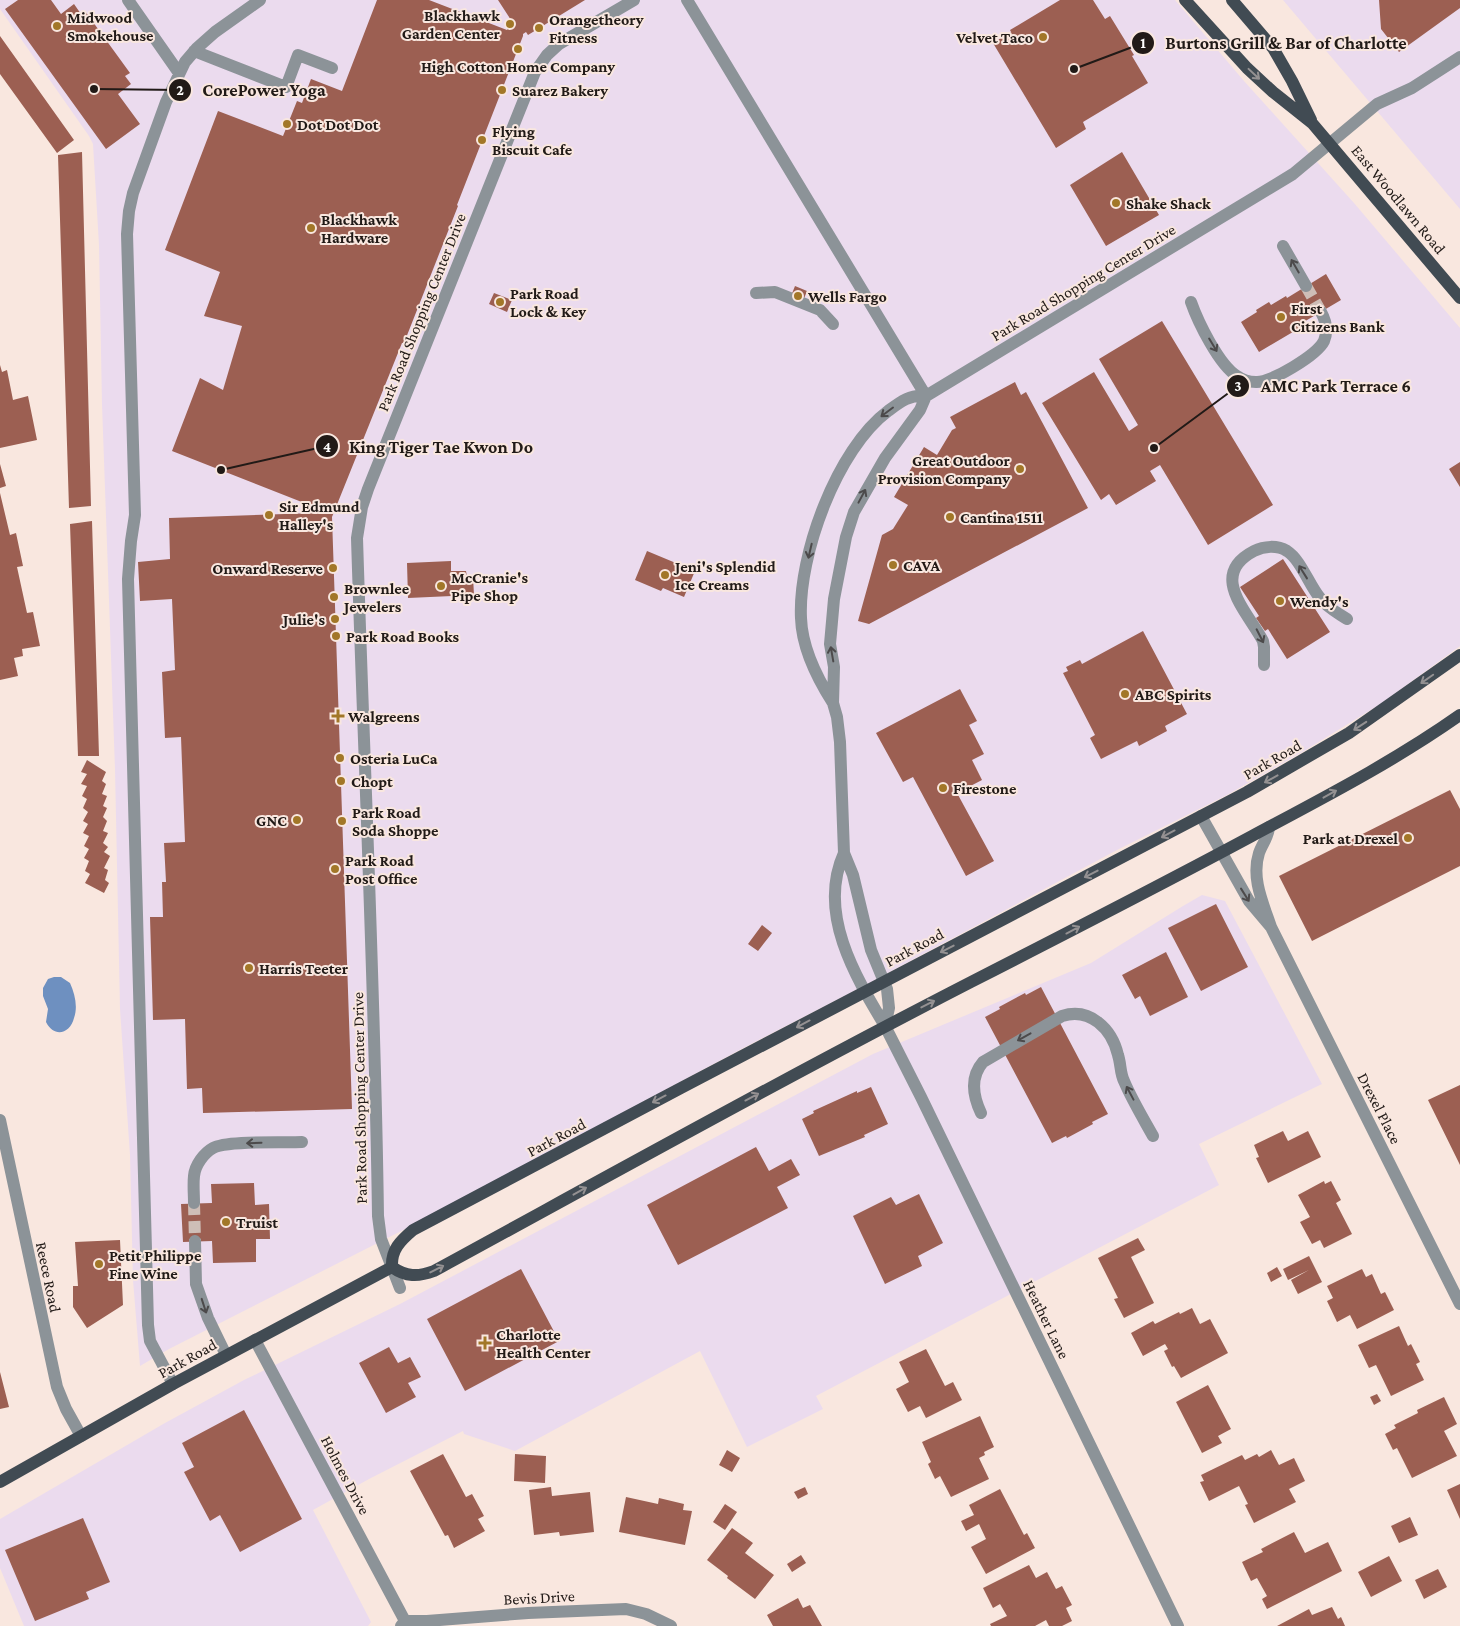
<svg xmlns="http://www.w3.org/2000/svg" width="1460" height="1626" font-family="'Crimson Pro',serif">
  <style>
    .commercial { fill: #ebdbee }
    .water { fill: #6e90c0 }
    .building { fill: #9c5f52 }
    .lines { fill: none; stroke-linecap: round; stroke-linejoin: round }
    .minor-tunnel { stroke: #cebeb7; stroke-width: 12; stroke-dasharray: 12 6; stroke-linecap: butt }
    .minor { stroke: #8c9398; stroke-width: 12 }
    .major { stroke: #414b53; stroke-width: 12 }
    .oneway { stroke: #949192 }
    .oneway2 { stroke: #4c4a4b }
    .poi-dot { fill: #a27728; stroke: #f9e7df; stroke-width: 2 }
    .labels { text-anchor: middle; stroke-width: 4; stroke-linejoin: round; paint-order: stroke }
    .poi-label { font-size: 16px; font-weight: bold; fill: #211a17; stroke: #f9e7df; text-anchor: start }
    .street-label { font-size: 16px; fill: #211a17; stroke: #f9e7df }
    .leader { fill: none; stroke: #211a17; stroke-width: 2 }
    .callout-dot { fill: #211a17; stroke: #f9e7df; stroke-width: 2 }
    .mark-label { font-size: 15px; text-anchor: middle; font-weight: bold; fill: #fff }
    .callout-label { font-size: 18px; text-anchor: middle; font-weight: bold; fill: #211a17; stroke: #f9e7df; stroke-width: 4; stroke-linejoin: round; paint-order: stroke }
  </style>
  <rect width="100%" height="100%" fill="#f9e7df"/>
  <!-- commercial -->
  <path class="commercial" d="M0,0H1175L1244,81L1354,203L1460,328V646L1382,703L1304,751L1227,795L1117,850L858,989L747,1046L417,1223L169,1349L140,1366L133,1280L130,1155L120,1009L115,769L102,404L99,245L93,144L89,136L0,9Z
    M1283,0H1460V209Z
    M1202,895L1225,901L1322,1084L1199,1144L1219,1185L816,1396L823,1409L747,1447L700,1351L515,1451L464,1434L463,1431L369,1479L313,1510L371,1622L368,1626H24L0,1568V1519L165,1423L244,1380L400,1304L873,1054L1091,963L1183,906Z"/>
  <!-- water -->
  <path class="water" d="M54,977H61L70,983C75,994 78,1007 74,1018C70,1034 54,1038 46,1022L48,1009L43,996V988L48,979Z"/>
  <!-- building -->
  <path class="building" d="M18,0H51L61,14L74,4L81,14L85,11L130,73L125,76L131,84L118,94L140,124L106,149L5,9Z
    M377,0H429L507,30L511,20L498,0H585L528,35L526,32L523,34V36L457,205L458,206L404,343H402L332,517L352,1109L203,1113L202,1088L187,1089L185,1019L153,1020L150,917H163L162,882H166L164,843L185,842L181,737L165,738L162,672L175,670L172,599L140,601L138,562L170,559L169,518L316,513L317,508L172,451L200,378L223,390L242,326L204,316L220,272L165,250L218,111L283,136L297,101L302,103L311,79L342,91Z
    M1060,0H1093L1105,19L1110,16L1134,55L1132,56L1148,83L1083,122L1086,129L1056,148L993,43L1011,32L1010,30Z
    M1379,0H1460V8L1399,52L1381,29Z
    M0,36L74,140L57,153L0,74Z
    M82,152L91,506L69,508L58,155Z
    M1122,152L1159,215L1106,246L1070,185Z
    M1326,274L1341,300L1302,323L1303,326L1259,352L1241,322L1257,312L1256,310L1269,302L1271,305L1286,296L1287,298Z
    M795,286L807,291L801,306L789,301Z
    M494,293L512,300L507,312L489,304Z
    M1162,321L1273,505L1208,545L1160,465L1150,471L1156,481L1116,505L1109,494L1101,500L1042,403L1094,372L1129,431L1138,425L1099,359Z
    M0,365L2,372L7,370L13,400L28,396L37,440L0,448Z
    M1015,382L1021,395L1026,392L1088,508L869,624L858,621L882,535L893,529L908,505L894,497L924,447L937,455L952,430L956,428L950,417Z
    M1460,462V487L1449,469Z
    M0,464L6,486L0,488Z
    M0,493L10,535L16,533L23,566L17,567L27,613L33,612L40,646L22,649L23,656L14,658L18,676L0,680Z
    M92,521L99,756H78L70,524Z
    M647,551L695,571L684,597L663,588L661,591L635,580Z
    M1283,559L1330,632L1287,659L1268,629L1265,631L1256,618L1259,616L1240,587Z
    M451,561V571H466L467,577H473L474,595L408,598L407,563Z
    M1143,631L1187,714L1165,726L1167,731L1139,746L1137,741L1101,759L1090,738L1095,735L1063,673L1068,671L1066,667L1080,660L1082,664Z
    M960,689L977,721L969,725L984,754L972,760L982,780L957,793L994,861L966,876L913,777L903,782L876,733Z
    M87,760L106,772L102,781L106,784L102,794L107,796L103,806L107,808L103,817L107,821L103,831L108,833L103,843L108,847L104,852L110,856L104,868L108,870L105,880L109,883L104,893L85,883L90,874L85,871L89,861L84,858L89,849L84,846L89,836L83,833L88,824L83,821L88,812L83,808L87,799L82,796L87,786L81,784L87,774L81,772Z
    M1450,790L1460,809V866L1312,941L1279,876Z
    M1216,904L1248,967L1201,991L1168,928Z
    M762,925L772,933L758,951L748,944Z
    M1166,952L1188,997L1150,1016L1140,996L1135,999L1122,975Z
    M1041,987L1108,1114L1092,1122L1093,1124L1067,1138L1066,1136L1052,1143L985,1017L1000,1009L999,1007L1025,993L1026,995Z
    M1460,1085V1165L1428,1100Z
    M871,1087L888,1124L864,1135L865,1137L819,1156L802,1119L814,1113L813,1111L857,1091V1093Z
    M1283,1131L1288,1141L1308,1131L1321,1157L1268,1183L1256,1158L1259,1157L1254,1145Z
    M756,1147L769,1171L791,1159L800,1175L777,1187L788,1208L678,1265L647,1205Z
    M1324,1181L1325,1184L1331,1181L1341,1200L1336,1203L1352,1234L1324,1248L1320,1240L1312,1244L1300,1222L1310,1217L1298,1195Z
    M254,1183L255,1205L269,1204L270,1239H256V1262L213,1263L212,1241L183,1242L181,1204L212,1203L211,1184Z
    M919,1194L943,1243L918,1256L922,1266L885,1284L853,1216L891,1197L896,1205Z
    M1138,1238L1145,1250L1131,1257L1154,1303L1124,1318L1114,1299L1118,1298L1098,1258Z
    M120,1240L123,1305L87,1328L73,1307V1286H78L75,1242Z
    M1309,1256L1322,1282L1298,1294L1291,1280L1309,1270L1288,1280L1283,1269Z
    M1277,1267L1282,1276L1271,1282L1267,1273Z
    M521,1269L559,1341L465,1391L427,1319Z
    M1362,1269L1366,1277L1372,1274L1381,1294L1385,1292L1394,1310L1357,1329L1350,1315L1337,1322L1327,1301L1333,1298L1327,1286Z
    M1192,1308L1200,1324L1210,1319L1228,1353L1181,1378L1174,1366L1172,1367L1164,1351L1168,1349L1165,1344L1143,1356L1131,1333L1153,1321L1155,1324L1179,1312L1180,1314Z
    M1399,1326L1408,1346L1411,1344L1420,1362L1416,1364L1424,1380L1391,1396L1376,1365L1369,1368L1358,1345Z
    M389,1347L398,1363L410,1357L421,1377L408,1383L416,1397L386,1413L359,1363Z
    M926,1349L945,1386L953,1382L962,1400L926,1418L920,1406L908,1412L896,1389L909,1382L899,1362Z
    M0,1372L9,1407L0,1409Z
    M1208,1385L1231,1429L1218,1436L1222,1443L1202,1453L1176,1402Z
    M1377,1394L1381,1401L1374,1405L1370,1397Z
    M1444,1397L1457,1424L1444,1431L1457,1456L1412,1478L1397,1448L1393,1450L1385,1434L1396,1428L1394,1425L1418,1413L1417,1410Z
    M244,1410L302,1519L240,1552L220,1515L210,1521L184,1472L194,1467L182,1443Z
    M980,1416L994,1447L984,1452L985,1455L979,1458L989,1479L951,1497L940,1476L935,1479L928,1464L931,1462L922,1442Z
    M727,1450L740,1458L732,1472L719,1465Z
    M1271,1450L1279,1465L1294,1458L1305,1481L1289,1489L1296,1502L1254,1523L1245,1505L1248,1504L1239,1486L1209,1501L1200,1482L1204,1481L1201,1475L1242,1455L1245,1460L1257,1454L1259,1457Z
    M443,1454L466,1497L472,1494L484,1516L478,1519L485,1531L454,1548L448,1535L445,1536L410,1471Z
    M515,1454L546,1456L545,1483L514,1481Z
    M1460,1484V1519L1447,1490Z
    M551,1487L552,1496L590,1492L594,1532L560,1536L559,1532L534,1535L529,1490Z
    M805,1487L808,1494L798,1499L794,1492Z
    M1000,1489L1024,1535L1027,1533L1035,1548L986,1574L971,1547L986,1539L979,1524L966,1531L961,1521L974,1515L969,1505Z
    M626,1497L658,1504L659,1498L684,1504L683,1510L692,1511L685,1545L619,1532Z
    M725,1504L737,1512L725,1530L713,1522Z
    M1410,1517L1418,1535L1399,1543L1391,1526Z
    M83,1518L110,1582L86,1592L89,1599L35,1621L5,1550Z
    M732,1528L753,1543L745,1553L774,1575L755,1599L727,1578L728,1576L707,1560Z
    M1294,1532L1305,1553L1328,1542L1342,1571L1267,1609L1262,1599L1267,1596L1257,1578L1251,1581L1242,1562L1263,1552L1261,1549Z
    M801,1555L806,1563L792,1572L787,1564Z
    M1389,1556L1402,1581L1371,1597L1358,1572Z
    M1029,1565L1036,1578L1047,1572L1056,1589L1062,1586L1072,1605L1066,1608L1072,1621L1062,1626H1049L1046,1620L1035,1626H991L990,1624L1007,1616L1000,1604L993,1608L983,1588Z
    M1438,1569L1447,1587L1424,1599L1415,1580Z
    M798,1598L803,1608L810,1605L822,1626H773L767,1615Z
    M1332,1607L1338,1619L1341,1617L1345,1626H1277L1309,1609L1312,1615Z"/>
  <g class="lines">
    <!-- minor-tunnel -->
    <path class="minor-tunnel" d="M1306,286L1321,312
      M194,1203L195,1241"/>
    <!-- minor -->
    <path class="minor" d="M128,0L179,73
      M687,0L926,396L1293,174L1377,104L1412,88L1460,57
      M194,51L286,87L298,55L332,68
      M1283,246L1306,286
      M756,293L775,292L820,310L833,324
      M1191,302C1198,322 1219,365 1237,376C1242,380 1249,382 1256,382C1271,383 1317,355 1324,341C1328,331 1326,321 1321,312
      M1264,665V647L1263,641C1247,611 1208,575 1254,551C1264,546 1277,545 1287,551C1301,560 1309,585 1320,598C1326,607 1338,613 1347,619
      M833,703C817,678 802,649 801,618C798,555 837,449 888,411C900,402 910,394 926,396L920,410L885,458L854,512L846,537L834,599L830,644L834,667L833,703L837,717L840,742L844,853
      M1201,816L1249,901L1271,927C1263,903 1251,878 1259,853C1262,844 1269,836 1269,827
      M844,853L853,875L871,950L887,989L889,1008L885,1026C855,976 817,913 844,853Z
      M1271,927L1460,1304
      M885,1026L921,1097L1178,1626
      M981,1113C973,1096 970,1077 983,1062L1062,1016C1090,1007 1112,1029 1118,1055C1121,1064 1120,1073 1124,1081C1132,1100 1143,1118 1153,1136
      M0,1120L57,1387L66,1409L81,1436
      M194,1203C194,1194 193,1185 194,1176C195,1165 204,1153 213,1148C227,1140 283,1143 302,1142
      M195,1241L196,1284L208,1318L226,1355
      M400,1288L381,1239L378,1216C375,990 364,764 357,538L362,507L368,489L535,72L547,55L559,44L634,0
      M255,1340L405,1621L401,1626
      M173,1384L150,1341L148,1325L128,579L131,541L135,515L127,234L129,211L133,193L166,102L185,62L197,48L215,32L260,0
      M405,1621H427L528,1613L626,1609L646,1614L671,1626"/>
    <!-- major -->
    <path class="major" d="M1185,0L1247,68L1273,92L1312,123L1460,298
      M1232,0L1273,48L1292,81L1311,120
      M392,1267C391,1250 400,1241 413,1230L681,1088L1247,792L1349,733L1460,655
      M392,1267C406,1277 418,1277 434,1271C612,1174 790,1075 971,982C1065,934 1159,886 1252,836C1323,798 1395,761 1460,715
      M0,1482L173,1384L392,1267"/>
  </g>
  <!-- one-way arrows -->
  <defs><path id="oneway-shaft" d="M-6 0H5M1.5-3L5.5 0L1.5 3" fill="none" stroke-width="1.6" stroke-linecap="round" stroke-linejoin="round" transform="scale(1.25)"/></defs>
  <g class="oneway">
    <use href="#oneway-shaft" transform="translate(1254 74) rotate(43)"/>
    <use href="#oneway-shaft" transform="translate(1427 679) rotate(145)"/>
    <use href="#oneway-shaft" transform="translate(1360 726) rotate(147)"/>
    <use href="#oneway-shaft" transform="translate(1271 779) rotate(151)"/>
    <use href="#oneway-shaft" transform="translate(1330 794) rotate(-29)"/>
    <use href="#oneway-shaft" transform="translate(1168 834) rotate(152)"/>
    <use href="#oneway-shaft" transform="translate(1091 874) rotate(153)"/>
    <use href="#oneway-shaft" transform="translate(1073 930) rotate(-28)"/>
    <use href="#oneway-shaft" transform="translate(947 949) rotate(153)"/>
    <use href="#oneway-shaft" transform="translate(928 1004) rotate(-27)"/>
    <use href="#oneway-shaft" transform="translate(803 1024) rotate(152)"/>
    <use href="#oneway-shaft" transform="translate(752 1097) rotate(-28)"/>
    <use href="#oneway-shaft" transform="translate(659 1099) rotate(152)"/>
    <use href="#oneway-shaft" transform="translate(580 1191) rotate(-29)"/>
    <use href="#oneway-shaft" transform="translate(437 1269) rotate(-27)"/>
  </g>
  <g class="oneway2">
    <use href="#oneway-shaft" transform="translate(1295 266) rotate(-120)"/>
    <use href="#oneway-shaft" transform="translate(1213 345) rotate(59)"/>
    <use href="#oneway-shaft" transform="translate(887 412) rotate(143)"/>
    <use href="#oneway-shaft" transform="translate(862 496) rotate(-62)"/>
    <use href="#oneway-shaft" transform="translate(810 551) rotate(103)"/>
    <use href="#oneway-shaft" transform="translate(1303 572) rotate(-122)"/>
    <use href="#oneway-shaft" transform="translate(1260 636) rotate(63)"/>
    <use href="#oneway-shaft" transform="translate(832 654) rotate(-100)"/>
    <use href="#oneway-shaft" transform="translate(1245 895) rotate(58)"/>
    <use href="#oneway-shaft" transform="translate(1024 1037) rotate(151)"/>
    <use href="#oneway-shaft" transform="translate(1130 1093) rotate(-118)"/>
    <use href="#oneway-shaft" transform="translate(254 1143) rotate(178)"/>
    <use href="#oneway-shaft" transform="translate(204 1306) rotate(72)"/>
  </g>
  <!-- markers -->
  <g class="poi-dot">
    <circle cx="510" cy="24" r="5"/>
    <circle cx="57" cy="26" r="5"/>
    <circle cx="539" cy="28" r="5"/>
    <circle cx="1043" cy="37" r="5"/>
    <circle cx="518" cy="49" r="5"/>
    <circle cx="502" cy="90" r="5"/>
    <circle cx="287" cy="124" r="5"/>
    <circle cx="482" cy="140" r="5"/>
    <circle cx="1116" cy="203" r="5"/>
    <circle cx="311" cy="228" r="5"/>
    <circle cx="798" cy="296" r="5"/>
    <circle cx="500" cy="302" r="5"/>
    <circle cx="1281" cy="317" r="5"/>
    <circle cx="1020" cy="469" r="5"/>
    <circle cx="269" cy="515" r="5"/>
    <circle cx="950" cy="517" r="5"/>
    <circle cx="893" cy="565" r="5"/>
    <circle cx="333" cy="568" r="5"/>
    <circle cx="665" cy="575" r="5"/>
    <circle cx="441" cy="586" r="5"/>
    <circle cx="334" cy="597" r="5"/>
    <circle cx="1280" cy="601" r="5"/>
    <circle cx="335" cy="619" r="5"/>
    <circle cx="336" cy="636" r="5"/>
    <circle cx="1125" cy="694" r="5"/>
    <path d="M335.5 708.5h5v5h5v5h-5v5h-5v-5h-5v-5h5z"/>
    <circle cx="340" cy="758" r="5"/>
    <circle cx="341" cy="781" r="5"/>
    <circle cx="943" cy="788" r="5"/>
    <circle cx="297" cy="820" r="5"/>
    <circle cx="342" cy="821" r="5"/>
    <circle cx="1408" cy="838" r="5"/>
    <circle cx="335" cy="869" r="5"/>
    <circle cx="249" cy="968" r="5"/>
    <circle cx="226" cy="1222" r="5"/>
    <circle cx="99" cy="1264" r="5"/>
    <path d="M482.5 1335.5h5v5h5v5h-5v5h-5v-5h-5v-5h5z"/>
  </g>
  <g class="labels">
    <!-- poi labels -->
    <g class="poi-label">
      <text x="500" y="21" text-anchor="end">Blackhawk<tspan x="500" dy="18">Garden Center</tspan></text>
      <text x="67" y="23">Midwood<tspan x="67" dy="18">Smokehouse</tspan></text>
      <text x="549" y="25">Orangetheory<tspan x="549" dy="18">Fitness</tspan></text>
      <text x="1033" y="43" text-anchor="end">Velvet Taco</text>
      <text x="518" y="72" text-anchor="middle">High Cotton Home Company</text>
      <text x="512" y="96">Suarez Bakery</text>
      <text x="297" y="130">Dot Dot Dot</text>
      <text x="492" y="137">Flying<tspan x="492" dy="18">Biscuit Cafe</tspan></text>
      <text x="1126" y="209">Shake Shack</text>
      <text x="321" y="225">Blackhawk<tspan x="321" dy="18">Hardware</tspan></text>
      <text x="510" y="299">Park Road<tspan x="510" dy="18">Lock &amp; Key</tspan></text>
      <text x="808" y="302">Wells Fargo</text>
      <text x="1291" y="314">First<tspan x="1291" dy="18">Citizens Bank</tspan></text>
      <text x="1010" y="466" text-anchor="end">Great Outdoor<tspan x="1010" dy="18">Provision Company</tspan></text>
      <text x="279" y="512">Sir Edmund<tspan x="279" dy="18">Halley's</tspan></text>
      <text x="960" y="523">Cantina 1511</text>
      <text x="903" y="571">CAVA</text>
      <text x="675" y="572">Jeni's Splendid<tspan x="675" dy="18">Ice Creams</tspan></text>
      <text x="323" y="574" text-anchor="end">Onward Reserve</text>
      <text x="451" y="583">McCranie's<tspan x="451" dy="18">Pipe Shop</tspan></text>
      <text x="344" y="594">Brownlee<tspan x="344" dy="18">Jewelers</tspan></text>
      <text x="1290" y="607">Wendy's</text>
      <text x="325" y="625" text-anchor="end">Julie's</text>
      <text x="346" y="642">Park Road Books</text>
      <text x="1135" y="700">ABC Spirits</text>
      <text x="348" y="722">Walgreens</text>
      <text x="350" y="764">Osteria LuCa</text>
      <text x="351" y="787">Chopt</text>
      <text x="953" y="794">Firestone</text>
      <text x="352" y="818">Park Road<tspan x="352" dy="18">Soda Shoppe</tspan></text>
      <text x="287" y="826" text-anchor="end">GNC</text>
      <text x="1398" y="844" text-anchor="end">Park at Drexel</text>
      <text x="345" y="866">Park Road<tspan x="345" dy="18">Post Office</tspan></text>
      <text x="259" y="974">Harris Teeter</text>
      <text x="236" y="1228">Truist</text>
      <text x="109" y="1261">Petit Philippe<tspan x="109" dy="18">Fine Wine</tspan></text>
      <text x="496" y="1340">Charlotte<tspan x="496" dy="18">Health Center</tspan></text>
    </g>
    <!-- street labels -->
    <g class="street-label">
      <text transform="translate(1399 199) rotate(50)" y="6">East Woodlawn Road</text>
      <text transform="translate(1083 282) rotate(-31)" y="6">Park Road Shopping Center Drive</text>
      <text transform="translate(421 312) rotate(-68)" y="6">Park Road Shopping Center Drive</text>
      <text transform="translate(1272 759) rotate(-30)" y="6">Park Road</text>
      <text transform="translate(914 947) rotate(-28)" y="6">Park Road</text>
      <text transform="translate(359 1098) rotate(-91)" y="6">Park Road Shopping Center Drive</text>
      <text transform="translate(1380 1108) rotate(63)" y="6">Drexel Place</text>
      <text transform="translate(556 1137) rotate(-28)" y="6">Park Road</text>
      <text transform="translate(49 1277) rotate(78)" y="6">Reece Road</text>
      <text transform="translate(1047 1319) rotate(64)" y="6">Heather Lane</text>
      <text transform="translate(187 1358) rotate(-29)" y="6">Park Road</text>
      <text transform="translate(346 1475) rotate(62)" y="6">Holmes Drive</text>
      <text transform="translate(539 1597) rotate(-3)" y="6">Bevis Drive</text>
    </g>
  </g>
  <!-- callouts -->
  <path class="leader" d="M1074 69L1143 43M94 89L180 90M1154 448L1238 386M221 470L327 446"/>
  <g class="callout-dot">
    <circle cx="1074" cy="69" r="5"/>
    <circle cx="94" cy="89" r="5"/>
    <circle cx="1154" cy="448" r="5"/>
    <circle cx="221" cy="470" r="5"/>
    <circle cx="1143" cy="43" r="12"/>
    <circle cx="180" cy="90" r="12"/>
    <circle cx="1238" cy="386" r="12"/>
    <circle cx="327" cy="446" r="12"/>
  </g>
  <g class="mark-label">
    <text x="1143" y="48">1</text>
    <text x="180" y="95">2</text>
    <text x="1238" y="391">3</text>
    <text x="327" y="452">4</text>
  </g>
  <g class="callout-label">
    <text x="1286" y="49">Burtons Grill &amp; Bar of Charlotte</text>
    <text x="264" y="96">CorePower Yoga</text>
    <text x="1336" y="392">AMC Park Terrace 6</text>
    <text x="441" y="453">King Tiger Tae Kwon Do</text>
  </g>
</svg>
